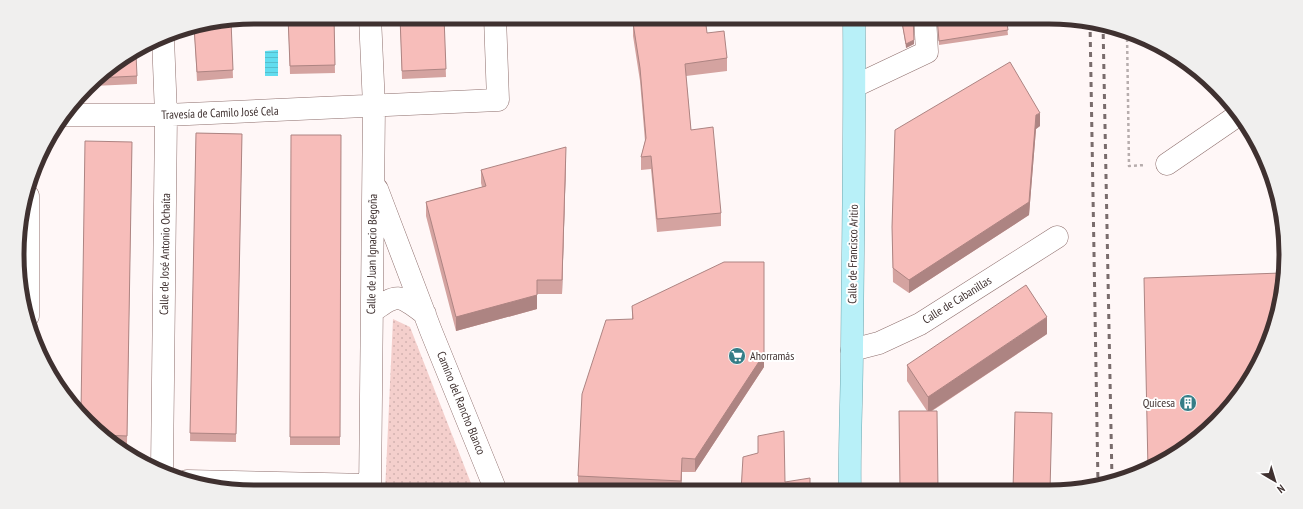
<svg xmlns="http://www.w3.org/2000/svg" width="1303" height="509" font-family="'PT Sans Narrow',sans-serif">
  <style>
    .garden { fill: url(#garden-dots) }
    .water { fill: url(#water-rules) }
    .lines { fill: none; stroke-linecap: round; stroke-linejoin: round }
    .minor-casing { stroke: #8e6f6d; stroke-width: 23 }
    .major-casing { stroke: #6fa7af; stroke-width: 23 }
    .path { stroke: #b7adad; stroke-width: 2.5; stroke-dasharray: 3 3; stroke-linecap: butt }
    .minor { stroke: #fff; stroke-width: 22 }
    .major { stroke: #b8f0f8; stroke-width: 22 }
    .rail { stroke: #796c6c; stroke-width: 3; stroke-dasharray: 5 5; stroke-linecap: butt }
    .wall { fill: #d4a3a0 }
    .shaded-wall { fill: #ad8482 }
    .building { fill: #f7bdba; stroke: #ad8482 }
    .labels { text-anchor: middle; stroke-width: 4; stroke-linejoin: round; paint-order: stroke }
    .street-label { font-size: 12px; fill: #3f3130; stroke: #fff }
    .poi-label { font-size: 12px; fill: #3f3130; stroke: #fff; text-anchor: start }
    .rim { fill: none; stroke: #3f3130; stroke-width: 5 }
  </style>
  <defs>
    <pattern id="garden-dots" width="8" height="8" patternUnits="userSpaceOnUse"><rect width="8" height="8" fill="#f4cfcc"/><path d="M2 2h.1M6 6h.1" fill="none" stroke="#d2b2b0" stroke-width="1.8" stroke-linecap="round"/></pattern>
    <pattern id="water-rules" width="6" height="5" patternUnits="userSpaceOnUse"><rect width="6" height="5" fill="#62ddef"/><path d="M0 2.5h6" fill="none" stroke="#56becd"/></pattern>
  </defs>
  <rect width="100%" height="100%" fill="#fff7f7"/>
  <!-- garden -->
  <path class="garden" d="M393,319L410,327L474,491L385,492Z"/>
  <!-- water -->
  <path class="water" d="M278,50V76H265V51Z"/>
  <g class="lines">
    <!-- minor casing -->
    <g class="minor-casing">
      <path id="minor" d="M370,17L374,106L370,492
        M855,86L927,52L925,17
        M66,115H166L498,100L495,17
        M1167,164L1237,116
        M377,189L431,331L496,491
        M372,312C398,292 400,295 425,314
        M28,316V196
        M852,350L879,343L920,324L1057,237
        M162,469L166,115L163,38
        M187,481L370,485"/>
    </g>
    <!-- major casing -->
    <g class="major-casing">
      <path id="major" d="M850,491C849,443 852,395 852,348C853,238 855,127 854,17"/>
    </g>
    <!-- path -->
    <path class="path" d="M1127,33L1129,166L1145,165
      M393,489L407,492"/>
    <!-- minor -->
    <use href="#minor" class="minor"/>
    <!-- major -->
    <use href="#major" class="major"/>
    <!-- rail -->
    <path class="rail" d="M1090,22L1098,484
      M1103,24L1112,480"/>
  </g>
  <!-- wall -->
  <path class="wall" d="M288,17H334L335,73L290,74Z
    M400,17H444L446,77L402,79Z
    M901,17H913L914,44L906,48Z
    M937,17H1006L1008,35L939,45Z
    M231,21L233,78L197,81L194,27Z
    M633,23L707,33L727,58V71L686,76L691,130L721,213V226L657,232L651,169L641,170V157L645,141L640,81L633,36Z
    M98,76H137V84L93,86L92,83Z
    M1040,126L1036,129L1029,215L909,293L893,282L892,227L895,130Z
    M196,133L242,134L236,442L190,441Z
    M291,135H341L340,445H290Z
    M132,142L127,444L111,443L81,412Z
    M566,161L562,294H537V309L456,331L426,216V202L482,187L481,183V170Z
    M632,306L764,367L695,472H682L681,491H603L578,490V476L632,319Z
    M1047,334L932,411L938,490H1002H900L899,411H927L907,381V365Z"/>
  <!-- shaded-wall -->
  <path class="shaded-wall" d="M914,40V44L906,48V44Z
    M1040,113V126L1036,129L1029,215L909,293V280L1036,115Z
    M566,147V161L562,294V280Z
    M764,262V367L695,472V459Z
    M537,280V309L456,331V317Z
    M1047,317V334L928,413V397Z
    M682,458V472L681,491V481Z"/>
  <!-- building -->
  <path class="building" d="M288,17H334L335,65L290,66Z
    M400,17H444L446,69L402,71Z
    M700,17H705L707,33L724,31L727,58L685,64L691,130L713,127L721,213L657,219L651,156L641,157L646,138L640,68L633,23Z
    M901,17H913L914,40L906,44Z
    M937,17H1006L1008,30L939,41Z
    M231,21L233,70L197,72L194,27Z
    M136,54L137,76L96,78L98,76Z
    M1010,62L1040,113L1036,115L1029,202L909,280L893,268L892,227L895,130Z
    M196,133L242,134L236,434L190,433Z
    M291,135H341L340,437H290Z
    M85,141L132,142L127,436L103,435L81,412Z
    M566,147L562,280H537V295L456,317L426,202L486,186L481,170Z
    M724,262H764V354L695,459L682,458L681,481L578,476L582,394L606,320L633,319L632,306Z
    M1281,273L1278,316L1254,373L1205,433L1153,468L1148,469L1144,278Z
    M1026,285L1047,317L928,397L907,365Z
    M899,411H937L938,490H1002H907V487H900Z
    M1015,412L1052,413L1050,490H1013Z
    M784,431L785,482L810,478V491H741L743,457L758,453V436Z"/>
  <!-- icons -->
  <defs>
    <g id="supermarket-disc" transform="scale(0.9)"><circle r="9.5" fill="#357d87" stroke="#fff"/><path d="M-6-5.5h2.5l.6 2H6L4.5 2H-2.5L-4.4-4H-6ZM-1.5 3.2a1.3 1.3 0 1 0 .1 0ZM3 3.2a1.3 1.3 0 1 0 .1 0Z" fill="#fff"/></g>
    <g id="building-disc" transform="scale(0.9)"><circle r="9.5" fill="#357d87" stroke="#fff"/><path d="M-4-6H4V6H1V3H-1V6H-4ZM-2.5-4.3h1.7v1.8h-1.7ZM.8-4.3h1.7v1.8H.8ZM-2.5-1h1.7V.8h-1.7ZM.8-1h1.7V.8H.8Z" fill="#fff"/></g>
  </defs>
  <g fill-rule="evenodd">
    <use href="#supermarket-disc" x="737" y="356"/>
    <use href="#building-disc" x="1188" y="403"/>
  </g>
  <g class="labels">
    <!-- street labels -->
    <g class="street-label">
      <text transform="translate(220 113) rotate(-2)" y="4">Travesía de Camilo José Cela</text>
      <text transform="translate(165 254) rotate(-89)" y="4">Calle de José Antonio Ochaíta</text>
      <text transform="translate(372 254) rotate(-89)" y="4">Calle de Juan Ignacio Begoña</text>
      <text transform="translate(853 254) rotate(-89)" y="4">Calle de Francisco Aritio</text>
      <text transform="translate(957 300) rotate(-32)" y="4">Calle de Cabanillas</text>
      <text transform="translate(461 403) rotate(68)" y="4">Camino del Rancho Blanco</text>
    </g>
    <!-- poi labels -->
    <g class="poi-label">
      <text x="750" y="360">Ahorramás</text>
      <text x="1175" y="407" text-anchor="end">Quicesa</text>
    </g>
  </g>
  <!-- crop -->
  <path d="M0 0H1303V509H0ZM254 24H1049A230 230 0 0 1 1279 254V255A230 230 0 0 1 1049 485H254A230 230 0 0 1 24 255V254A230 230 0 0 1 254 24Z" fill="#f0efee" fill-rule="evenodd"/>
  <path class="rim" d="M254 24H1049A230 230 0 0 1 1279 254V255A230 230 0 0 1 1049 485H254A230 230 0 0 1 24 255V254A230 230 0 0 1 254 24Z"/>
  <!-- north arrow -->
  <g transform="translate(1275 481) rotate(142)" stroke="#ffffff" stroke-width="3" paint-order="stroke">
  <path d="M0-3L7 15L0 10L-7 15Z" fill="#3f3130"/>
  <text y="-6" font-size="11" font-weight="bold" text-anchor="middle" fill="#3f3130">N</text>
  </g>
</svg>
